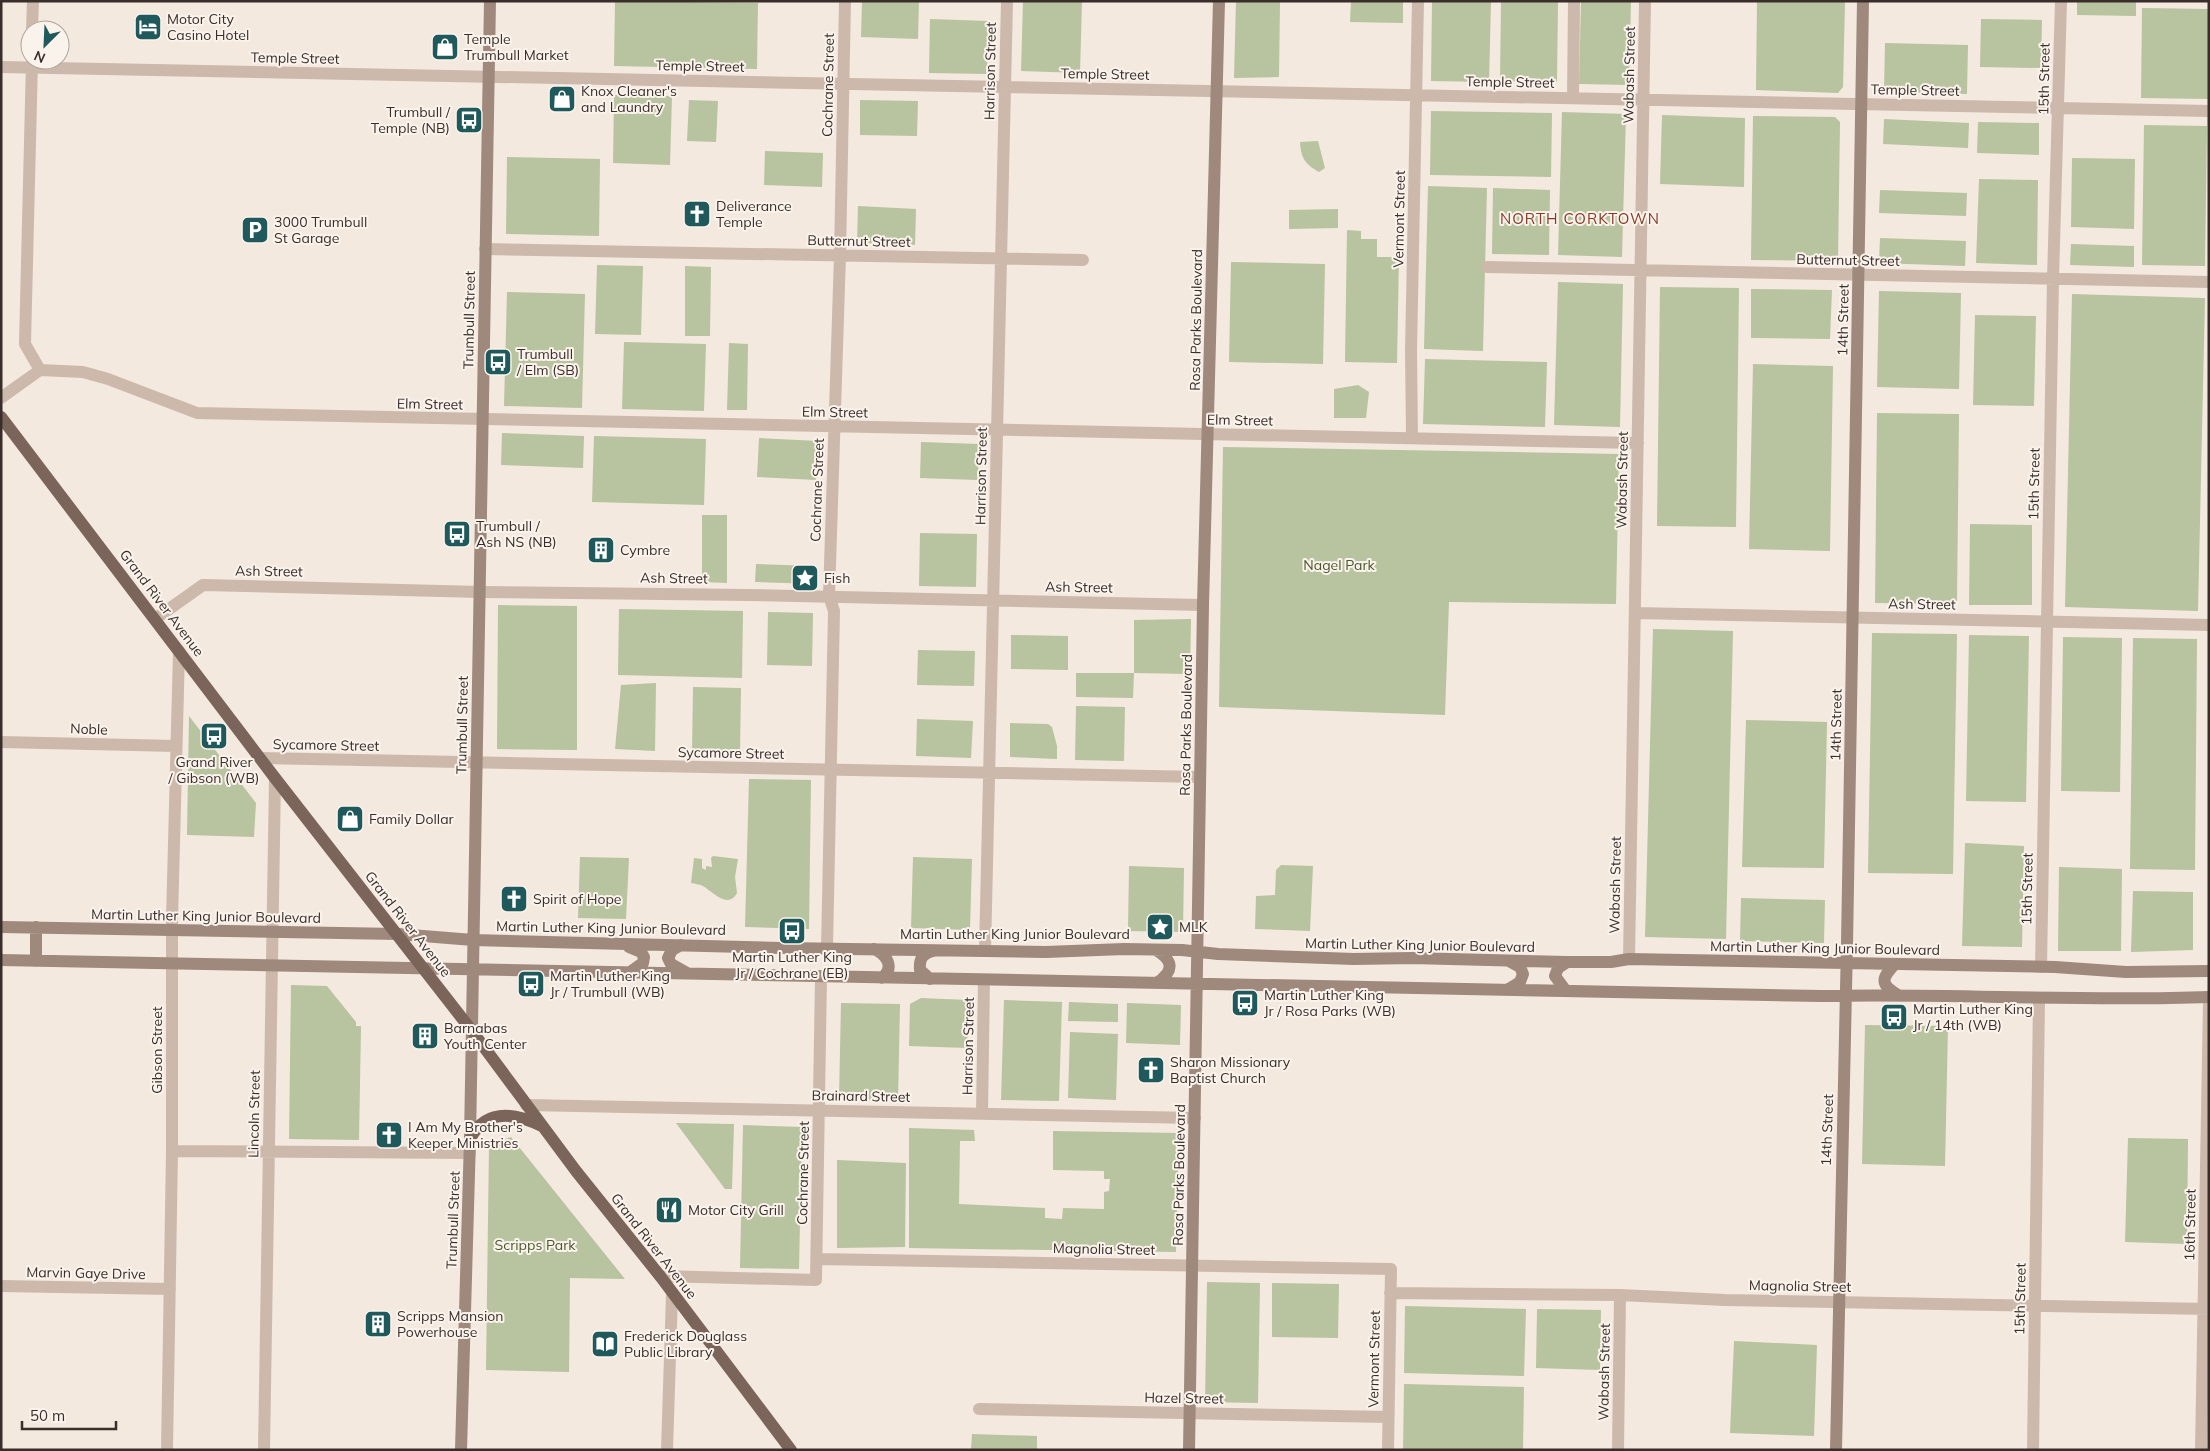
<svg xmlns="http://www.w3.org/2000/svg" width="2210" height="1451" font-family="Mulish,sans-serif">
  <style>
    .green { fill: #b8c39f }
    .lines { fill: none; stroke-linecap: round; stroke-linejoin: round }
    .street { stroke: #ccb9ab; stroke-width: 12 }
    .secondary { stroke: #9f887c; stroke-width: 12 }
    .primary { stroke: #7b655b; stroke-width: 12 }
    .labels { text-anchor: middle; stroke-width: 4; stroke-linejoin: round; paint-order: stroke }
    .poi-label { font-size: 14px; fill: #392e2a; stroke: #faf3ec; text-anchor: start }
    .street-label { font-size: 14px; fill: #392e2a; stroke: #faf3ec }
    .park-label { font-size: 14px; fill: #4a582e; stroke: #faf3ec }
    .neighbourhood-label { font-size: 15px; letter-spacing: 1px; fill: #893823; stroke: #faf3ec }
  </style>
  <rect width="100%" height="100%" fill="#f3e9df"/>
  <!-- green -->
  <path class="green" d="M615,1L758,3L757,69L614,66Z
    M862,1H919L918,39L861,37Z
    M1023,1H1082L1080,73L1021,71Z
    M1236,1H1280L1279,77L1234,78Z
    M1351,1H1403V23L1350,22Z
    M1432,1H1491L1489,82L1431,81Z
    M1501,1H1558L1557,82L1500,81Z
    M1581,1H1631L1629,85L1579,84Z
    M1757,1H1845L1843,87L1838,93L1756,90Z
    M2077,1H2136V16L2077,15Z
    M2142,8L2209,9V99L2141,98Z
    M930,19L988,21L987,74L929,73Z
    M1981,19L2042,20L2041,68L1980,67Z
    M1885,43L1968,45L1967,94L1884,92Z
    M614,95L672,96L670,165L613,163Z
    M689,100L718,101L716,142L687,141Z
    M860,100L918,101L917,136L860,135Z
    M1431,111L1552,113L1551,177L1430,175Z
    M1562,112L1626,114L1622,257L1558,255Z
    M1662,115L1745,118L1744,187L1660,184Z
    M1753,116L1835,117L1840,122L1838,261L1751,260Z
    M1884,119L1969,123L1968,148L1883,144Z
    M1978,122L2039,123V155L1977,153Z
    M2144,125L2207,126L2205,266L2142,265Z
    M1318,141L1325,168L1319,172C1305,164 1301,158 1300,142Z
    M765,151L823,153L822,187L764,185Z
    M507,157L600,159L599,236L506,234Z
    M2072,158L2135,159L2134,229L2071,227Z
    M1979,179L2038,180L2037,265L1976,263Z
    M1428,186L1487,188L1483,351L1424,349Z
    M1493,188L1550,190L1549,255L1492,254Z
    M1880,190L1967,193L1966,216L1879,213Z
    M858,206L916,209L915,245L857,243Z
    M1338,209V228L1289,229V210Z
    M1347,230L1361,231V239H1377V257H1399L1397,363L1345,362Z
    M1880,238L1966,241L1965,266L1879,263Z
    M2071,244L2134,246V267L2070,265Z
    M1231,262L1325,264L1323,364L1229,362Z
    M597,265L643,266L641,335L595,334Z
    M685,266L711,267L710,336H685Z
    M1558,282L1623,284L1620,427L1554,425Z
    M1660,287L1739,288L1736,527L1657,526Z
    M1751,289L1832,290L1830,339L1751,338Z
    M1879,291L1961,293L1959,389L1877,387Z
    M507,292L585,294L582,408L504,406Z
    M2072,294L2205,298L2198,611L2065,607Z
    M1975,315L2036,316L2034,406L1973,405Z
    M624,342L706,344L704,411L622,409Z
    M729,343L748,344L747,410H727Z
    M1425,359L1547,362L1545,427L1423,424Z
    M1753,364L1833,366L1830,551L1749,549Z
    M1358,385L1369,392L1366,418H1334V389Z
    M1877,413L1959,414L1957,604L1875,603Z
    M502,433L584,436L583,468L501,465Z
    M594,436L706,439L704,505L592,502Z
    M759,438L818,441L816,480L757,477Z
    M921,442L979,444L978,480L920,478Z
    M1223,447L1619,454L1616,604L1449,602L1445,715L1219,707Z
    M702,515H727V583L702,582Z
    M1970,524L2032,525V605H1969Z
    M920,533L977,534L976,587L919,586Z
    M756,564L814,566V584L755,582Z
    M498,605L577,606V750L497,749Z
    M619,609L743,611L742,678L618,675Z
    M768,612L813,613L812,666L767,665Z
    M1191,619L1190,674L1134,673L1133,698L1076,697V673H1134V620Z
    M1653,629L1733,631L1726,939L1645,937Z
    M1872,633L1957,634L1953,874L1868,873Z
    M1011,635L1068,636V670L1011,669Z
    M1969,635L2029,636L2026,802L1966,801Z
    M2063,637L2122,638L2120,792L2061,791Z
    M2133,638L2197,639L2195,870L2130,869Z
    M918,650L975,651L974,686L917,685Z
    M656,683L655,751L615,749L621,685Z
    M693,687L741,688L740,753H692Z
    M1076,706L1125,707L1124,761L1075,760Z
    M189,716L256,803L254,837L187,835Z
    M917,719L973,721L971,758L916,756Z
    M1746,720L1827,722L1824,868L1742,867Z
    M1010,723L1048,724L1052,727L1057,746V759L1010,757Z
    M749,779L811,780L809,929L745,927Z
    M1965,843L2024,846L2022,947L1962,946Z
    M713,856L738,859L735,877L737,893C728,910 712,891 703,886C699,884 695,884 691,883L694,858L702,859V868L706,870V866L712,867L711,858Z
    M580,857L629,858L626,919L578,918Z
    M913,857L972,859L970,930L911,928Z
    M1281,865L1313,866L1310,931L1255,929L1256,896L1275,895L1276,870Z
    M1129,866L1184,868L1183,932L1128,931Z
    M2059,867L2122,869L2121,951H2058Z
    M2133,891L2193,892V950L2131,952Z
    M1741,898L1825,900L1824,943L1740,941Z
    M291,985L327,986L356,1022V1026H361L359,1140L289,1139Z
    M921,998L969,1000L967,1048L909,1046L910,1004Z
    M1004,1000L1062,1002L1059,1101L1001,1100Z
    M1069,1002L1118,1004V1022L1068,1021Z
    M841,1003L900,1004L898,1100L839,1099Z
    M1127,1003L1181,1005L1180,1045L1126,1043Z
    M1865,1025L1948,1026L1945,1166L1862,1164Z
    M1070,1032L1118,1034L1116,1100L1068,1098Z
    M676,1123L734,1124L732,1189H725Z
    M743,1125L802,1127L799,1269L740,1268Z
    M909,1128L974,1130L975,1141H960L959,1204L1045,1208V1218L1062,1219L1063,1208L1104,1209V1192L1109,1191L1110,1179H1104V1171L1053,1170V1131L1179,1133L1176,1252L909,1248Z
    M511,1137L625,1279L570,1278L569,1372L486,1370L489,1145Z
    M2128,1138L2188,1139L2187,1244L2125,1242Z
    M837,1160L906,1163L905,1247L837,1248Z
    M1207,1282L1260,1283L1258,1403L1205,1402Z
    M1272,1283L1339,1284L1338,1338L1272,1337Z
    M1405,1306L1526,1309L1524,1376L1404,1373Z
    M1537,1309L1601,1310L1600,1370L1536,1368Z
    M1734,1341L1817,1345L1814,1436L1730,1433Z
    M1404,1384L1524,1387L1523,1450H1403Z
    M972,1434L1037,1436V1450H971Z"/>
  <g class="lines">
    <!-- street -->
    <path class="street" d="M32,30L33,1
      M32,61L25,344L40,370
      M1,67L2209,111
      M1573,98L1574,1
      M485,249L1083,260
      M1487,267L2209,282
      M40,370L83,372L108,379L197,413L1638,443
      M1,398L40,370
      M1412,438L1411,351L1418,1
      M1635,613L2209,625
      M155,619L203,585L480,592L749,595L1203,605
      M1,742L176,746
      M260,758L1200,777
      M827,948L834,611L829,596L840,255L845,1
      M985,951L1007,1
      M1629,959L1645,1
      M2041,967L2053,279L2061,1
      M526,1105L1195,1118
      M982,1114L984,980
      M172,1151L470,1153
      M817,1259L1391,1269L1388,1450
      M660,1276L816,1280L821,977
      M1,1286L170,1289
      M1390,1293L1620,1295L1725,1300L2209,1309
      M979,1409L1388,1417
      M167,1450L172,1151V920L179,651
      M264,1450L275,778
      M667,1450L672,1294
      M1618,1450L1620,1295
      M2033,1450L2039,999
      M2201,1450L2209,1000"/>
    <!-- secondary -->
    <path class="secondary" d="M1,927L398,934L473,940L782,948L1046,952L1124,949L1182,950L1218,954L1354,959L1412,958L1567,962H1611L1629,959L2055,967L2126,972L2209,971
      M681,945L672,950L668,958L671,964L687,973
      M629,947L641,952L644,957L643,963L629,973
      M874,949C887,955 895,967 882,978
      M1156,950C1174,961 1174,971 1157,983
      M1,960L1821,996C1950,993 2079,1002 2209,997
      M36,961V927
      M1895,964C1881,979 1880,984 1898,995
      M930,979L920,970C919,959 922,954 933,951
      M1507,990L1520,982L1523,974L1520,967L1509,961
      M1566,991L1555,976L1558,968L1567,962
      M461,1450L470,1139L490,1
      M1189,1450L1203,605L1219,1
      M1836,1450L1847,944L1863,1"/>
    <!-- primary -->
    <path class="primary" d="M1,417L275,778L472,1031L576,1171L660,1276L791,1450
      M470,1139C486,1108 515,1113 542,1126"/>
  </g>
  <!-- icons -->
  <defs>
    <g id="hotel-square" transform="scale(1.4375)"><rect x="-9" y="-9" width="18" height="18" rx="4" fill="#1f595b" stroke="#faf3ec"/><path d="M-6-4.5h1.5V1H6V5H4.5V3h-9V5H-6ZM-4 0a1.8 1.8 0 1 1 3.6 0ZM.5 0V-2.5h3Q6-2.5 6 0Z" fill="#fff"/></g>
    <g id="shop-square" transform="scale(1.4375)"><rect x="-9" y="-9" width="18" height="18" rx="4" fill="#1f595b" stroke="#faf3ec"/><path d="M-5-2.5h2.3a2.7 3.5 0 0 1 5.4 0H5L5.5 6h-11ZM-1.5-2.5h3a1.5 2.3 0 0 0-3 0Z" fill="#fff"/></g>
    <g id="bus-square" transform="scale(1.4375)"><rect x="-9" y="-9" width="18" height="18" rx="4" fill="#1f595b" stroke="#faf3ec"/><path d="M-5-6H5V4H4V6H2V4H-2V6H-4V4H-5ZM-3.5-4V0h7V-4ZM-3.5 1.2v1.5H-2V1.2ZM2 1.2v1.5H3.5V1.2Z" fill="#fff"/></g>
    <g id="church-square" transform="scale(1.4375)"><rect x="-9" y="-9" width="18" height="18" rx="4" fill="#1f595b" stroke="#faf3ec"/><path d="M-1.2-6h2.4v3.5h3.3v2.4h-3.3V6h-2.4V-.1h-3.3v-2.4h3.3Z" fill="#fff"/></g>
    <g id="parking-square" transform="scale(1.4375)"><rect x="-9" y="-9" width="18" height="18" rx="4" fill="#1f595b" stroke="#faf3ec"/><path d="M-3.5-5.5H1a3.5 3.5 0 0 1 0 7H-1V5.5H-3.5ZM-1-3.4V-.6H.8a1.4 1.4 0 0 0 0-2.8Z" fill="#fff"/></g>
    <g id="building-square" transform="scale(1.4375)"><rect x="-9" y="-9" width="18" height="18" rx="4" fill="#1f595b" stroke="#faf3ec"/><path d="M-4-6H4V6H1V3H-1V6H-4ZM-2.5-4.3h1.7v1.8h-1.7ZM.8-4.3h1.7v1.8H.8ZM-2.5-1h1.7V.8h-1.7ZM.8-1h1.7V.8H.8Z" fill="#fff"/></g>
    <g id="sight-square" transform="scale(1.4375)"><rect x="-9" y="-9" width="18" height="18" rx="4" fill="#1f595b" stroke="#faf3ec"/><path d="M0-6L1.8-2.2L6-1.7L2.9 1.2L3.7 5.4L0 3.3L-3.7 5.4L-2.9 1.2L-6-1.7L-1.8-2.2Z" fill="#fff"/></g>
    <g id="restaurant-square" transform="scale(1.4375)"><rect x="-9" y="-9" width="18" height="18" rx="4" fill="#1f595b" stroke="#faf3ec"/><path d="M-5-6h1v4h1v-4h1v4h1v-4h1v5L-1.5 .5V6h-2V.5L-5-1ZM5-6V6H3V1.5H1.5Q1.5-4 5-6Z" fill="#fff"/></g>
    <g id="library-square" transform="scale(1.4375)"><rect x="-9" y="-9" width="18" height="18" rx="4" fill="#1f595b" stroke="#faf3ec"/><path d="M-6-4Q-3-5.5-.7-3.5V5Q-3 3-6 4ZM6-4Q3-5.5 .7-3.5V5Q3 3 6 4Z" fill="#fff"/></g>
  </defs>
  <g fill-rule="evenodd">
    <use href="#hotel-square" x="148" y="27"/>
    <use href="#shop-square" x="445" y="47"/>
    <use href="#shop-square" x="562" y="99"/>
    <use href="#bus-square" x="469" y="120"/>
    <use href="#church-square" x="697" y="214"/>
    <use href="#parking-square" x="255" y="230"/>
    <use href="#bus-square" x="498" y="362"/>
    <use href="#bus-square" x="457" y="534"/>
    <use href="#building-square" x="601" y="550"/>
    <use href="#sight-square" x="805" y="578"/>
    <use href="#bus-square" x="214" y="736"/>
    <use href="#shop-square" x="350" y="819"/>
    <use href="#church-square" x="514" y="899"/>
    <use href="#sight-square" x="1160" y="927"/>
    <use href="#bus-square" x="792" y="931"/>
    <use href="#bus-square" x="531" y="984"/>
    <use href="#bus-square" x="1245" y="1003"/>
    <use href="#bus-square" x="1894" y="1017"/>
    <use href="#building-square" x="425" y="1036"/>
    <use href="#church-square" x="1151" y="1070"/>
    <use href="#church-square" x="389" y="1135"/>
    <use href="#restaurant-square" x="669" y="1210"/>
    <use href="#building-square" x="378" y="1324"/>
    <use href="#library-square" x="605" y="1344"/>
  </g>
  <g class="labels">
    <!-- poi labels -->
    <g class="poi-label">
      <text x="167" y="24">Motor City<tspan x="167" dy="16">Casino Hotel</tspan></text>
      <text x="464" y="44">Temple<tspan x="464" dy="16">Trumbull Market</tspan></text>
      <text x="581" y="96">Knox Cleaner's<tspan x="581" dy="16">and Laundry</tspan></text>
      <text x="450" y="117" text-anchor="end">Trumbull /<tspan x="450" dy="16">Temple (NB)</tspan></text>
      <text x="716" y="211">Deliverance<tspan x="716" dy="16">Temple</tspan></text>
      <text x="274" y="227">3000 Trumbull<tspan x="274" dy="16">St Garage</tspan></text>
      <text x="517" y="359">Trumbull<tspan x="517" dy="16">/ Elm (SB)</tspan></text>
      <text x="476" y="531">Trumbull /<tspan x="476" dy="16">Ash NS (NB)</tspan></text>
      <text x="620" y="555">Cymbre</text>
      <text x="824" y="583">Fish</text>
      <text x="214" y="767" text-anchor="middle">Grand River<tspan x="214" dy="16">/ Gibson (WB)</tspan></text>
      <text x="369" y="824">Family Dollar</text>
      <text x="533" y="904">Spirit of Hope</text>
      <text x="1179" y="932">MLK</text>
      <text x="792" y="962" text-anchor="middle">Martin Luther King<tspan x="792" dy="16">Jr / Cochrane (EB)</tspan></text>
      <text x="550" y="981">Martin Luther King<tspan x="550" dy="16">Jr / Trumbull (WB)</tspan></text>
      <text x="1264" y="1000">Martin Luther King<tspan x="1264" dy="16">Jr / Rosa Parks (WB)</tspan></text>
      <text x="1913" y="1014">Martin Luther King<tspan x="1913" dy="16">Jr / 14th (WB)</tspan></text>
      <text x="444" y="1033">Barnabas<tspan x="444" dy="16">Youth Center</tspan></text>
      <text x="1170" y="1067">Sharon Missionary<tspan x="1170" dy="16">Baptist Church</tspan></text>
      <text x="408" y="1132">I Am My Brother's<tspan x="408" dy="16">Keeper Ministries</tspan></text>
      <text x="688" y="1215">Motor City Grill</text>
      <text x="397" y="1321">Scripps Mansion<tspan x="397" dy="16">Powerhouse</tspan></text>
      <text x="624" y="1341">Frederick Douglass<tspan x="624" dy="16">Public Library</tspan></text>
    </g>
    <!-- street labels -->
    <g class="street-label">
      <text transform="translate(295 58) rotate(1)" y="5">Temple Street</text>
      <text transform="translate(700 66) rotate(1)" y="5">Temple Street</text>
      <text transform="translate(990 71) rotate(-89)" y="5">Harrison Street</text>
      <text transform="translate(1105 74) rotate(1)" y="5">Temple Street</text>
      <text transform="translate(1629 75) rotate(-89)" y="5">Wabash Street</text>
      <text transform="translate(2044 79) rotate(-89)" y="5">15th Street</text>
      <text transform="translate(1510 82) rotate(1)" y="5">Temple Street</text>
      <text transform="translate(828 85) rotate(-89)" y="5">Cochrane Street</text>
      <text transform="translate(1915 90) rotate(1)" y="5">Temple Street</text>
      <text transform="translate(1399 219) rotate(-89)" y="5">Vermont Street</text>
      <text transform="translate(859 241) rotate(1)" y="5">Butternut Street</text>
      <text transform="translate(1848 260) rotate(1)" y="5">Butternut Street</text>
      <text transform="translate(469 320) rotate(-89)" y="5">Trumbull Street</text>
      <text transform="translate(1196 320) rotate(-89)" y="5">Rosa Parks Boulevard</text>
      <text transform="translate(1843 320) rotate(-89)" y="5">14th Street</text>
      <text transform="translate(430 404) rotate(1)" y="5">Elm Street</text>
      <text transform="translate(835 412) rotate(1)" y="5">Elm Street</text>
      <text transform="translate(1240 420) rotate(1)" y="5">Elm Street</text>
      <text transform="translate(981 476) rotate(-89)" y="5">Harrison Street</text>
      <text transform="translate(1622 480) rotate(-89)" y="5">Wabash Street</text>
      <text transform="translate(2034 484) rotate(-89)" y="5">15th Street</text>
      <text transform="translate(817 490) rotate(-88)" y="5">Cochrane Street</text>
      <text transform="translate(269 571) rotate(1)" y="5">Ash Street</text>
      <text transform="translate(674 578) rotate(1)" y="5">Ash Street</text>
      <text transform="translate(1079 587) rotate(1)" y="5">Ash Street</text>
      <text transform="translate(162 603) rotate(53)" y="5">Grand River Avenue</text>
      <text transform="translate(1922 604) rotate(1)" y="5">Ash Street</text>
      <text transform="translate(462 725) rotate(-89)" y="5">Trumbull Street</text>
      <text transform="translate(1186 725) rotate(-89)" y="5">Rosa Parks Boulevard</text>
      <text transform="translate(1836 725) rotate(-89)" y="5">14th Street</text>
      <text transform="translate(89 729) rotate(2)" y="5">Noble</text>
      <text transform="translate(326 745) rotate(1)" y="5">Sycamore Street</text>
      <text transform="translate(731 753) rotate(1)" y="5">Sycamore Street</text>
      <text transform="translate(1615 885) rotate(-89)" y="5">Wabash Street</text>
      <text transform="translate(2027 889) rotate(-89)" y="5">15th Street</text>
      <text transform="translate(206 916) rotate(1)" y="5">Martin Luther King Junior Boulevard</text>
      <text transform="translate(408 924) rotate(52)" y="5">Grand River Avenue</text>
      <text transform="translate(611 928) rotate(1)" y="5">Martin Luther King Junior Boulevard</text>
      <text x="1015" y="939">Martin Luther King Junior Boulevard</text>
      <text transform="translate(1420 945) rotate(1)" y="5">Martin Luther King Junior Boulevard</text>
      <text transform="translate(1825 948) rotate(1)" y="5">Martin Luther King Junior Boulevard</text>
      <text transform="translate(968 1046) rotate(-89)" y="5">Harrison Street</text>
      <text transform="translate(157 1050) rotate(-90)" y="5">Gibson Street</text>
      <text transform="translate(861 1096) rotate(1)" y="5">Brainard Street</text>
      <text transform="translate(254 1114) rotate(-89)" y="5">Lincoln Street</text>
      <text transform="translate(1827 1130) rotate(-88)" y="5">14th Street</text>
      <text transform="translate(803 1173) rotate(-89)" y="5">Cochrane Street</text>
      <text transform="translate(1179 1175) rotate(-89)" y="5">Rosa Parks Boulevard</text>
      <text transform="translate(453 1220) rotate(-88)" y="5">Trumbull Street</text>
      <text transform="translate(2190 1225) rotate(-89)" y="5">16th Street</text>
      <text transform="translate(654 1246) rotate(52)" y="5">Grand River Avenue</text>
      <text transform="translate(1104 1249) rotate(1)" y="5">Magnolia Street</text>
      <text transform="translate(86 1273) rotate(1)" y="5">Marvin Gaye Drive</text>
      <text transform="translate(1800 1286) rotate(1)" y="5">Magnolia Street</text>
      <text transform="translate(2020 1299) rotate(-89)" y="5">15th Street</text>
      <text transform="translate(1374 1359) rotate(-89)" y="5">Vermont Street</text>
      <text transform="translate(1604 1372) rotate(-89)" y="5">Wabash Street</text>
      <text transform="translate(1184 1398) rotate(1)" y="5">Hazel Street</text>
    </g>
    <!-- park labels -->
    <g class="park-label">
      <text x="1339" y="570">Nagel Park</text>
      <text x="535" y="1250">Scripps Park</text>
    </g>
    <!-- neighbourhood labels -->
    <g class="neighbourhood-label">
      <text x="1580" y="224">NORTH CORKTOWN</text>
    </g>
  </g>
  <!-- border -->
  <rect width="2210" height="1451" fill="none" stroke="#392e2a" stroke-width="5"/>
  <!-- north arrow -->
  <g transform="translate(45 45) rotate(204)"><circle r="24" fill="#faf3ec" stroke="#ada49e"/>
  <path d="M0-4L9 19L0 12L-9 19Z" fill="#1f595b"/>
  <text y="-8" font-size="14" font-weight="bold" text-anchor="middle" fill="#392e2a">N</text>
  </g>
  <!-- scale -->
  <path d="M22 1421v8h94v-8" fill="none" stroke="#392e2a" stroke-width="2.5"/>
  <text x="30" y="1421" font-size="15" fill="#392e2a" stroke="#faf3ec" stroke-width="4" paint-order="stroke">50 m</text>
</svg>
